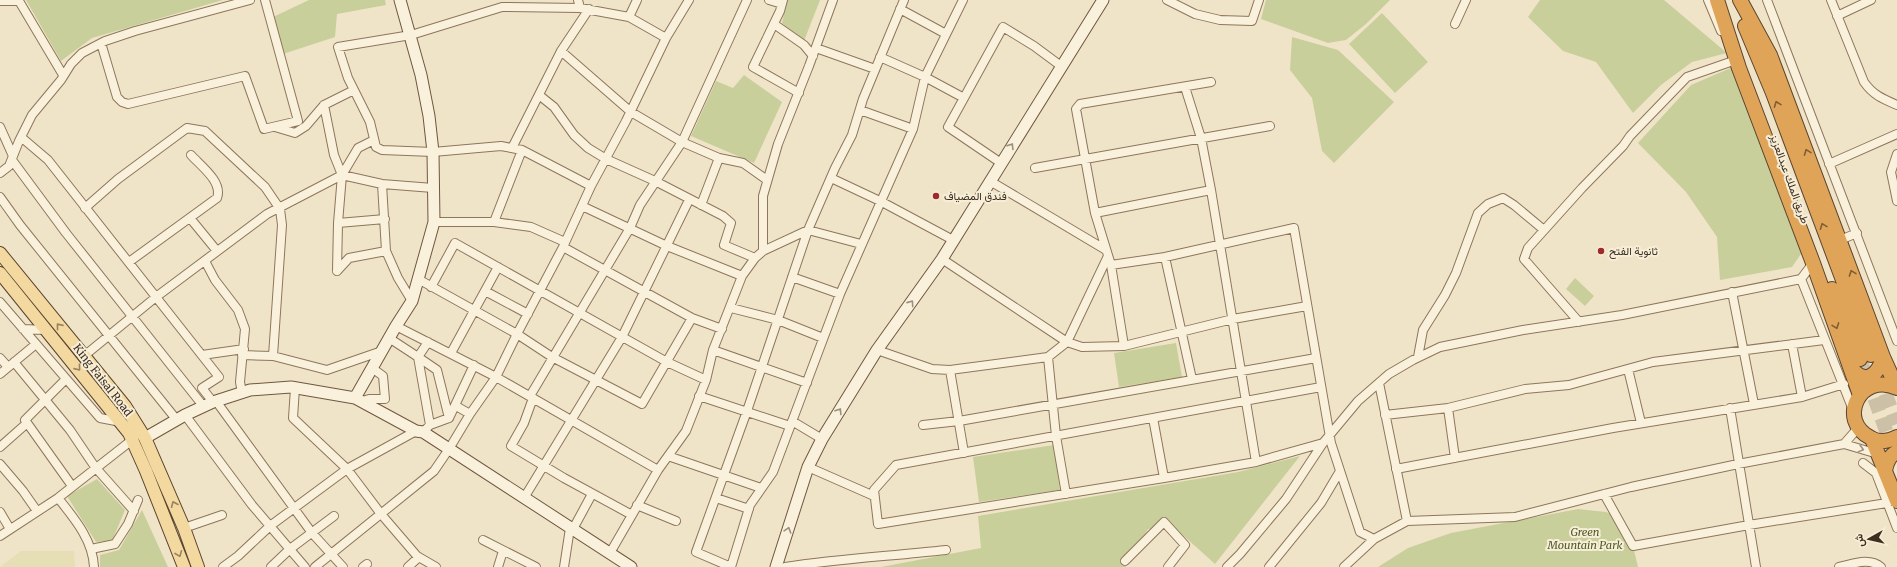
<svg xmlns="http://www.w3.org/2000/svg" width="1897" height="567" font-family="Merriweather,Vazirmatn,serif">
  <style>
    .farmland { fill: #e6deb5 }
    .green { fill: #c9cf9b }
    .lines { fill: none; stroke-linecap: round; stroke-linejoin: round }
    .highway-tunnel { stroke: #ccc0a6; stroke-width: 14; stroke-dasharray: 14 7; stroke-linecap: butt }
    .street-casing { stroke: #8d765c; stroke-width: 10 }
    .secondary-casing { stroke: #6f573f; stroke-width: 13 }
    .primary-casing { stroke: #5b4430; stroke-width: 14 }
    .highway-casing { stroke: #5b4430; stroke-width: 16 }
    .street { stroke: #faf1dc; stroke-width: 8 }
    .secondary { stroke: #faf1dc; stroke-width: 11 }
    .primary { stroke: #f3d9a0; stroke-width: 12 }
    .highway { stroke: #e0a458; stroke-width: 14 }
    .oneway { stroke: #7e5d36 }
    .oneway2 { stroke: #9c907e }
    .oneway3 { stroke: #988460 }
    .poi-dot { fill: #9e2a2b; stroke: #f7eed8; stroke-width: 1.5 }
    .labels { text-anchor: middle; stroke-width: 4; stroke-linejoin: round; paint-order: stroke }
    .street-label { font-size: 11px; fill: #3d2e20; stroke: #f7eed8 }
    .poi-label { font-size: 11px; fill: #3d2e20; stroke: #f7eed8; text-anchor: start }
    .park-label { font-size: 11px; font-style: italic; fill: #4d5a26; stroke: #f7eed8 }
  </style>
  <rect width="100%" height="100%" fill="#f0e4c8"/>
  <!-- farmland -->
  <path class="farmland" d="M21,551H74L75,567H0Z"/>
  <!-- green -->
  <path class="green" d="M26,0H223L92,38L61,61Z
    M309,0H385L386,5L337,14L335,37L283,54L273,17Z
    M787,0H820L804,41L782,23Z
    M1266,0H1390L1366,24L1346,40L1328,43L1261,19Z
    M1540,0H1664L1727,53L1692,62L1661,85L1633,113L1596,62L1563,51L1528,17Z
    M1382,13L1428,62L1395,93L1349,44Z
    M1292,37L1338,50L1394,102L1334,163L1322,151L1312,98L1290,70Z
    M1733,67L1803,251L1792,267L1720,280L1717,237L1686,192L1638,143L1691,85Z
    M744,75L782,102L754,163L691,136L716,81L733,88Z
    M1575,278L1594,296L1585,306L1566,289Z
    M1176,343L1182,377L1119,387L1114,353Z
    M1054,445L1060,490L979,502L973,457Z
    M1300,456L1215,564L1175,528L1148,529L1126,567H881L981,548L978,516L1238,472Z
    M97,479L125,510L112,541L96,542L67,496Z
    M1578,509L1606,512L1617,516L1633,546L1638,567H1378L1408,548L1451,533Z
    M142,510L168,567H100V555L119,550Z"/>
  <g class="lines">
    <!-- highway-tunnel -->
    <path class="highway-tunnel" d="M1860,359L1897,461
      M1878,374L1897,424"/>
    <!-- street casing -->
    <g class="street-casing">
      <path id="street" d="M578,0L580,8
        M769,0L782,4
        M783,0L780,11L753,67L799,93
        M1167,0L1195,14L1220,20L1252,21L1259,0
        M1708,0L1721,31
        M1767,0L1897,341
        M1831,0L1864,82C1873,95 1883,99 1897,105
        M0,1H19L63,75
        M900,9L946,34
        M1837,16L1871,0
        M629,17L637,0
        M774,24L804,45L813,56
        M1455,24L1466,0
        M101,43L117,97L122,102L128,104L245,76L264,129L298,121L265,0
        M816,48L875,69
        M561,51L631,112L682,142L719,158L701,205
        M880,57L925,77L964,98
        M1185,87L1201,138L1211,190L1256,462
        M539,95L554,107L574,135L588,148L606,159L655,181L723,216L731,223L724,245L755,258
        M324,105L334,155L342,175L358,148L374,140
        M860,110L913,129
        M0,127L13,156
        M275,127L295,133L306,126L324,105L354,90
        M21,137L48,160L219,377L202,388L213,402
        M512,148L561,51L589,9
        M1897,154L1891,172L1897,201
        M719,158L743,163L767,180
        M12,160L66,233L204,407
        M1001,163L948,127L1003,27L1034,46L1061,66
        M1829,164L1897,134
        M1035,168L1270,126
        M0,173L9,166L19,141L32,115L61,80L71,64L82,53L105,41L135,31L250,0
        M831,178L882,202L953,240
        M990,181L1106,250
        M382,184L386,251L398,278L412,301
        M591,186L522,150L501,146L433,152L382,150L376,147L370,122L348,78L338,47L411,35L502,7L580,8L629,17L666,38
        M0,197L20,225L176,419
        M582,206L667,246L742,276
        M85,208L118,179L187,128L205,131L265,187L280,209L282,225L273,356
        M1095,213L1211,190
        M190,218L217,251
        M434,222H494L531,227L565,242
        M494,222L522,150
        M338,223L385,219
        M1840,240L1857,233
        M563,247L692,318L722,329
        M763,251V196L778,144L809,66L833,0
        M1165,257L1192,379
        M942,259L1067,342L1082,347L1124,346L1233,319L1307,306
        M205,261L215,280L238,310L245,329L240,382L242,393
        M129,262L217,198C223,182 201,166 191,155
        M1111,265L1165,257L1294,228L1331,443L1360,532L1374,539
        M337,271L338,223L342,175
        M337,271L349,258L386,251
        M792,277L840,294
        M418,279L517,334L552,357L642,404L692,318
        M1801,279L1853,410
        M431,287L455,243L667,362L706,380
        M485,291L528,314
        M1732,292L1754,404
        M0,302L100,418L121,422
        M731,308L778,320L823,338
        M1579,322L1524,259L1528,248L1582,188L1623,146L1630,136L1687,77L1736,60
        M396,326L496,377L658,470
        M23,329L47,330
        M389,338L418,357L430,425L423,432
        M428,342L418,357L437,370L449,418L430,425
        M1792,344L1802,397
        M1124,346L1111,265L1095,213L1076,109L1080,104L1211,82
        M713,350L807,383
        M877,350L932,369L950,370L1048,357L1067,342L1108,256
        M451,353L498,267
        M202,355L244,349
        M242,355L273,356L327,370L382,351
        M84,356L156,297L267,214L342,175L382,184L433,188
        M1048,357L1056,436L1066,494
        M1418,357L1423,330L1445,295L1456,273L1478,213L1488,204L1503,198L1514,205L1544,230
        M0,358L8,367
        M14,362L70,430L95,467L134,511
        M1628,369L1641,423
        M950,370L964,453
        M0,374L36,344
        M66,379L25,420L72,486
        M1379,383L1407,521
        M1321,387L896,465L874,490L878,524L1164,478L1256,462L1323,443
        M295,388L293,418L347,469L381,514L417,556L436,567
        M530,396L630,228L640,205L682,142L747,0
        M699,396L790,426
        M533,398L524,423L511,446L564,478L632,515
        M216,401L312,533L343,567
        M362,401L369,399H385L383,376L372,368
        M456,406L470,414
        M1448,408L1455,458
        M1730,408L1756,567
        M185,415L252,505L305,567
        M1385,415L1448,408L1525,389L1569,385L1653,362L1824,340
        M449,418L474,365
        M1153,418L1164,478
        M792,421L822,439
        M923,425L959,421L1316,358
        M1844,444L1858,428
        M0,447L26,424
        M668,456L761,488
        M1863,463L1876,473L1897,528
        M0,464L23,491L37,511
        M808,467L874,496
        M1396,469L1613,428L1802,397L1844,384
        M1604,494L1633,546L1749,525L1887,503L1896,499
        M58,498C74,518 93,540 94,567
        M524,498L622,337L689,200
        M716,498L749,509
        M637,505L676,521
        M0,512L10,529
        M184,528L222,515
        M573,529L592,494
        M0,536L58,498L132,440
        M483,540L536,567
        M91,549L115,544L128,524L138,500
        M610,553L658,470L686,431L706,380L713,350L742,276L755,258L763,251L808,230L861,244
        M1125,561L1164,522L1185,545L1168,567
        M223,567L238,556L270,526L347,469L416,431
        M271,567L290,549L334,516
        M315,567L434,471L449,449L470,414L496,377L517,334L563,247L591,186L626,121L666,38L689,0
        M363,567L367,564
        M408,567L419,557
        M498,567L503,551
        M564,567L570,528
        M731,567L696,552L747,411L808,230L835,168L852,135L863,99L904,0
        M731,567L750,505L773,472L840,294L913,129L925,77L963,0
        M785,567C838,559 892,556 946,550
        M1227,567L1240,554L1286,499L1323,443L1358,401L1389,374L1413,360L1440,347L1523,330L1622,315L1801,279L1813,263
        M1269,567L1321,503L1340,471
        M1344,567L1374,539L1407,521L1515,517L1631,487L1738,464L1844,444L1878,454
        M1839,567C1853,564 1869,557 1881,567"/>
    </g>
    <!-- secondary casing -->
    <g class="secondary-casing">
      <path id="secondary" d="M355,398L396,326L412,301L434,222L433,152L429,116L421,75L400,0
        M145,438L185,415L213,402L250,390L291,387L355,398L416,431L423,432L631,567
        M776,567L808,467L822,439L877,350L942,259L1103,0"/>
    </g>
    <!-- primary casing -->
    <g class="primary-casing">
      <path id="primary" d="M0,253L125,406L145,438L184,528L198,567
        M0,273L129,433L146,471L184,567"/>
    </g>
    <!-- highway casing -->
    <g class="highway-casing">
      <path id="highway" d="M1717,0L1739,68L1813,263L1860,395
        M1740,0L1770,55L1883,357L1897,388
        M1745,26L1773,93L1871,355
        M1832,289L1860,359
        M1850,366C1864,386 1878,376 1883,357
        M1897,388C1860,371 1836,421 1871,438C1879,443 1889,441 1897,437
        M1872,439L1897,501
        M1885,470C1887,462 1889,456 1897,452"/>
    </g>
    <!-- street -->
    <use href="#street" class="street"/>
    <!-- secondary -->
    <use href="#secondary" class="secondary"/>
    <!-- primary -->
    <use href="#primary" class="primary"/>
    <!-- highway -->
    <use href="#highway" class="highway"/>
  </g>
  <!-- one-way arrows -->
  <defs><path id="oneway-chevron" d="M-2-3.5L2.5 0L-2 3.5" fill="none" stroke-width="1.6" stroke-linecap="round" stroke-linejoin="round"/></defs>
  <g class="oneway">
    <use href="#oneway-chevron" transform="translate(1777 104) rotate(-111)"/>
    <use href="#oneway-chevron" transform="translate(1807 152) rotate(-111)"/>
    <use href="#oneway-chevron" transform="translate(1823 226) rotate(-111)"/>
    <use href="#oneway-chevron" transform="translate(1852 273) rotate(-110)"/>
    <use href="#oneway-chevron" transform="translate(1836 326) rotate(70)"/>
  </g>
  <g class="oneway2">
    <use href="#oneway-chevron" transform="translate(1011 146) rotate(-58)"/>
    <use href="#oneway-chevron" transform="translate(911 303) rotate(-55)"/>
    <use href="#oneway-chevron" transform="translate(839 411) rotate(-58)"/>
    <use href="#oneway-chevron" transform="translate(1861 449) rotate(15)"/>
    <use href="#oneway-chevron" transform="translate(788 530) rotate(-72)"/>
  </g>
  <g class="oneway3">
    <use href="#oneway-chevron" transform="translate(59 326) rotate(-129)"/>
    <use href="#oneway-chevron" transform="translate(78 368) rotate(51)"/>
    <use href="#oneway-chevron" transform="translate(174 504) rotate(-113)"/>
    <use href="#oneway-chevron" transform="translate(179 554) rotate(68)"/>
  </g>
  <!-- markers -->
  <g class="poi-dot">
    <circle cx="936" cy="196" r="4"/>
    <circle cx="1601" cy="251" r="4"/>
  </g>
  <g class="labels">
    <!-- street labels -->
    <g class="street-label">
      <text transform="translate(1790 179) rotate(70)" y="4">طريق الملك عبدالعزيز</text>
      <text transform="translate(103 380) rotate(52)" y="4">King Faisal Road</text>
    </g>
    <!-- poi labels -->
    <g class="poi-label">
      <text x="944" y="200">فندق المضياف</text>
      <text x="1609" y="255">ثانوية الفتح</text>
    </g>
    <!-- park labels -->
    <g class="park-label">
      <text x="1585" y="536">Green<tspan x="1585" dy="13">Mountain Park</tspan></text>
    </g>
  </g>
  <!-- north arrow -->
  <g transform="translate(1869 539) rotate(262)" stroke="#f7eed8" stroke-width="3" paint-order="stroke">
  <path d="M0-3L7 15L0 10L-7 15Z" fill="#3d2e20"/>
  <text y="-6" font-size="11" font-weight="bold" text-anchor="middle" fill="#3d2e20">ش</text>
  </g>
</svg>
